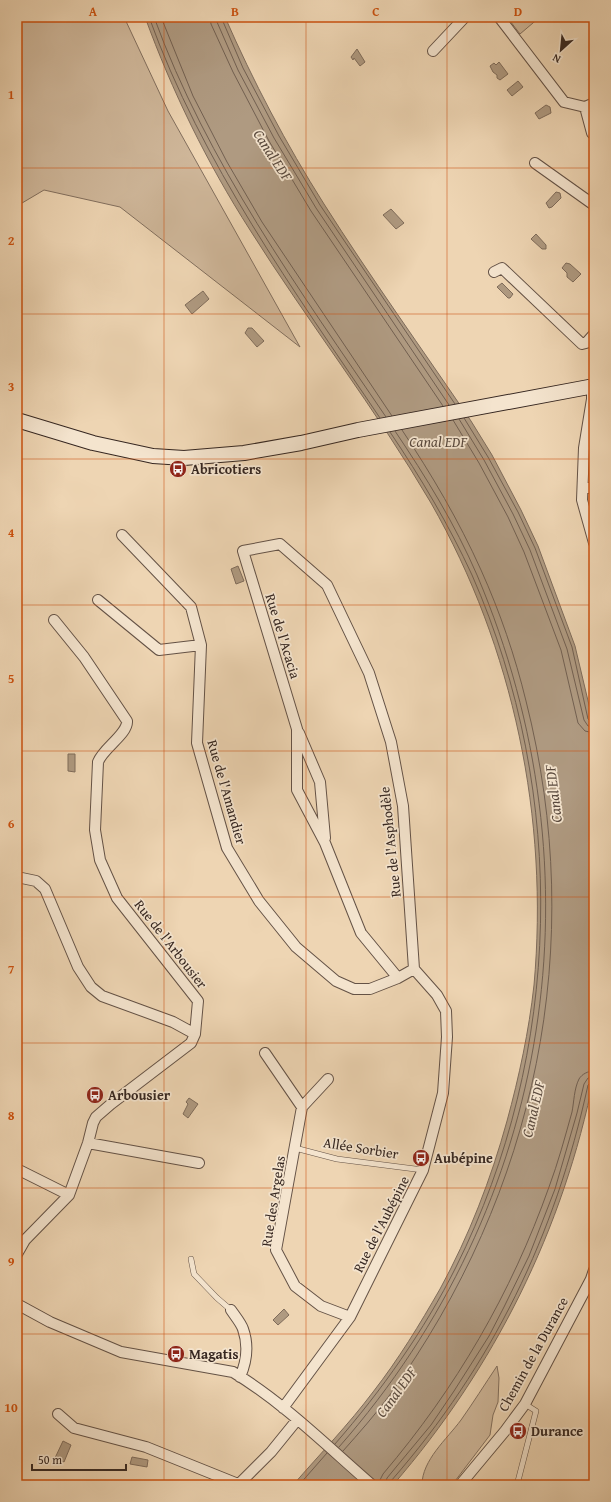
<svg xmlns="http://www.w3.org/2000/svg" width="611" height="1502" font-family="'Gentium Book Plus',serif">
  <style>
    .green { fill: #cfb79a; stroke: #826f5e }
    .water { fill: #af9a81; stroke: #7f6c5b }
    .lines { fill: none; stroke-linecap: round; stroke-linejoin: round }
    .shore { stroke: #726051; stroke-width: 1 }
    .lane-casing { stroke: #645246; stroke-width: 6 }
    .street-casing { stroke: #645246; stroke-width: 12 }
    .secondary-casing { stroke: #362721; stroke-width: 16 }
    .lane { stroke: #f4e4ce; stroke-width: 5 }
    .street { stroke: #f4e4ce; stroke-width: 10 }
    .secondary { stroke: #f4e4ce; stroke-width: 14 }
    .grid { fill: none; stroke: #cd520f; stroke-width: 1; stroke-opacity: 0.55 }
    .labels { text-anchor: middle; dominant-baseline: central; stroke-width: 3.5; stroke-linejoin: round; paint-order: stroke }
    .poi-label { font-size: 14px; font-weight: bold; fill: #362721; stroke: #f4e4ce; text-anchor: start }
    .street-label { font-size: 14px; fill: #362721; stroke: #f4e4ce }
    .water-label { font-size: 15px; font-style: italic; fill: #5a4a3e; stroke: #f4e4ce }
    .neatline { fill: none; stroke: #cd520f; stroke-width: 1.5 }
    .grid-label { font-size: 13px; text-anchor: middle; font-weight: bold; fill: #cd520f }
  </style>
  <rect width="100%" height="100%" fill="#eed5b3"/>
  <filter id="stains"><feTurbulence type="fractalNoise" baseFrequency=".005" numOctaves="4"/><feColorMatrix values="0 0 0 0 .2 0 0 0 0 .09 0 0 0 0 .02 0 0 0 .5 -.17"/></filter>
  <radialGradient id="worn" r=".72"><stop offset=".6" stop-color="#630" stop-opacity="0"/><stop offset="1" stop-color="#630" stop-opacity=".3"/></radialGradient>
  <path class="green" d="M17,17H124L168,111L300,347L120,207L44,190L17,206Z
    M507,17H540L520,34Z
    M497,1366L499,1378L498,1402L493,1415L490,1435L452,1485H422C422,1460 447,1439 461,1420C473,1403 485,1384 497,1366Z"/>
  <path class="water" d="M145,17H225C253,81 286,144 324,204C371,278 422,349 471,421L492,455L521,510L538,546L575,646L594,726V1077C563,1230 495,1367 393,1485H293C320,1454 349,1424 373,1392C398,1360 420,1324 440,1289C469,1236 491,1179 507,1121C519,1077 529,1031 534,985C549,819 514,648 431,503C376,409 308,322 250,230C207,163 172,91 145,17Z
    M357,49L365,62L360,66L354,58L353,60L351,57Z
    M499,62L508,74L500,80L497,78V75L493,72L490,66L494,63L496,65Z
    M518,81L523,87L512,96L507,90Z
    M546,105L550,107L551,113L539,119L535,113Z
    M556,192L560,193L561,198L552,207L549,208L546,203Z
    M391,209L404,223L396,229L383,215Z
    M536,234L546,245V249H542L531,239Z
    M566,263L570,264L581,274L573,282L567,277V273L562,268Z
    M502,283L513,294L510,298H508L497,287Z
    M203,291L209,299L192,314L185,305Z
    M248,328H252L264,341L257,347L245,333Z
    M238,566L244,581L236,584L231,569Z
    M68,754H75V772L68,771Z
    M189,1098L198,1104L188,1118L183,1114L188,1104L186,1102Z
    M284,1309L289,1315L278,1325L273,1320Z
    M63,1441L71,1445L64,1462L55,1458Z
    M132,1457L148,1460L147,1467L130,1464Z"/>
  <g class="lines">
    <path class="shore" d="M149,17C202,164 293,289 380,418
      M154,17C207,163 299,289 386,417
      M161,17L193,96L227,162L262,222L392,416
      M210,17L211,24L233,72L269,141L311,211L443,406
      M216,17L217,22L238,70L274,138L316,208L449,405
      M221,17L243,68L279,136L320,205L455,404
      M464,418L488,457L518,512L535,548L572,647L588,719L590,721L594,722
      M459,419L484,460L513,514L530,550L567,649L584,720L588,726L594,727
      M453,420L479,463L508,517L524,552L561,650L578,723L585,731L594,733
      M335,1444C382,1390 424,1331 456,1267C563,1052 569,796 472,575C449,525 421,478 390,432
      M339,1447C553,1204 604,874 477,575C455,524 426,477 395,431
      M343,1451C359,1433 375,1415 389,1396C537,1191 588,946 526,701C515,656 500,612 481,570C459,521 432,475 402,430
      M299,1485L327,1453
      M379,1485L380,1480L383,1474C456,1388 511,1294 549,1187C558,1163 565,1137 572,1112C574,1102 574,1089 579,1079C582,1074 588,1071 594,1071
      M385,1485L387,1478L431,1425L454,1391L489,1336L504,1307L529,1256L555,1189L577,1113L584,1084L588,1078L594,1077
      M390,1485L391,1481C493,1364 555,1236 588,1085L590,1083L594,1082"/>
    <defs>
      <path id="lane" d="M295,1148L337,1159L423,1170
        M191,1259L194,1274L217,1298L231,1310
        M517,1485L536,1411L525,1404"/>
      <path id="street" d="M499,17L564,102L585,107L594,103
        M433,51L465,17
        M585,107L592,133L594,135
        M535,163L594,205
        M494,272L502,268L582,344L586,343L594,334
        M592,387V399L584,448L582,500L594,543
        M583,486L594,489
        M122,535L191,607L201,645L197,743L227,848L259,901L296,947L336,981L354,989H370L398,978L414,969
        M98,600L159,650L201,645
        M299,733L320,782L325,838
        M17,877L36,881L45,889L78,967L91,987L102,996L173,1022L195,1034
        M398,978L361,933L325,843L297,790V729L243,551L280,544L327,585L369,673L391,742L403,806L414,969
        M265,1053L302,1107L276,1250L295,1286L321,1306L350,1317
        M302,1107L328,1079
        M88,1143L199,1163
        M17,1169L69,1195
        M17,1254L25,1240L69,1195L88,1143L93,1123L96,1117L111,1104L191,1043L195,1034L198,1001L117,898L100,860L95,830L98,762C103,748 128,734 127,721L84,657L54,620
        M17,1304L50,1322L121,1352L233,1372C284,1403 327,1446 372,1485
        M231,1310C235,1316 241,1323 243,1329C249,1346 247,1361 240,1377
        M283,1408L350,1317L423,1170L443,1093L447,1037L446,1011L437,995L414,969
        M58,1414L74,1428L146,1447L238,1484
        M238,1485L271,1452L297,1420
        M460,1485L505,1431L525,1404L591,1279L594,1270"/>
      <path id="secondary" d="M17,420L93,443L153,456L184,458L244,453L301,443L358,430L594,386"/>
    </defs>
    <use href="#lane" class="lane-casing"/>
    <use href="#street" class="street-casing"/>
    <use href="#secondary" class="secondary-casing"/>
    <use href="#lane" class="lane"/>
    <use href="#street" class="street"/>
    <use href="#secondary" class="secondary"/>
  </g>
  <path class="grid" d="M164,17V1485M306,17V1485M447,17V1485M17,168H594M17,314H594M17,459H594M17,605H594M17,751H594M17,897H594M17,1043H594M17,1188H594M17,1334H594"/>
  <defs>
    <symbol id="bus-disc" viewBox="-11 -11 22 22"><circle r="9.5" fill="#8f2418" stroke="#f4e4ce"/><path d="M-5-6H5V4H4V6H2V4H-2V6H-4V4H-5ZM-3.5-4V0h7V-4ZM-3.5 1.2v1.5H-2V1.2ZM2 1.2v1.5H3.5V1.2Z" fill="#fff"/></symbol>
  </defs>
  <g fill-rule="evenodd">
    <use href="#bus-disc" x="168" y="459" width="20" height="20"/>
    <use href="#bus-disc" x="85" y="1085" width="20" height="20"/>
    <use href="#bus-disc" x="411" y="1148" width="20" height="20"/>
    <use href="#bus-disc" x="166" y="1344" width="20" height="20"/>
    <use href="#bus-disc" x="508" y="1421" width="20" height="20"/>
  </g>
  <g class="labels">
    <g class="poi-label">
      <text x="191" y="469">Abricotiers</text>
      <text x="108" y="1095">Arbousier</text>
      <text x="434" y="1158">Aubépine</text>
      <text x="189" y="1354">Magatis</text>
      <text x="531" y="1431">Durance</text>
    </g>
    <g class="street-label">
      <text transform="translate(283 636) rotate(73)">Rue de l'Acacia</text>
      <text transform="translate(227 792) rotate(74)">Rue de l'Amandier</text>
      <text transform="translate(390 842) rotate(-96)">Rue de l'Asphodèle</text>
      <text transform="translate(171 944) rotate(52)">Rue de l'Arbousier</text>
      <text transform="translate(361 1148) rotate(9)">Allée Sorbier</text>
      <text transform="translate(273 1201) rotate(-81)">Rue des Argelas</text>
      <text transform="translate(381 1224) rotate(-63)">Rue de l'Aubépine</text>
      <text transform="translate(533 1354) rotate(-61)">Chemin de la Durance</text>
    </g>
    <g class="water-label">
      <text transform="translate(273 155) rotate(57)">Canal EDF</text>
      <text x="438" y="441">Canal EDF</text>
      <text transform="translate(553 794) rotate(-97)">Canal EDF</text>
      <text transform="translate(533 1109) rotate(-77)">Canal EDF</text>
      <text transform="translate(396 1392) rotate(-54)">Canal EDF</text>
    </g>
  </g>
  <rect width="611" height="1502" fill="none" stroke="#eed5b3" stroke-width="44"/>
  <g transform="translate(561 50) rotate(207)" stroke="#f4e4ce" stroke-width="3" paint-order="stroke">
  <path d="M0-3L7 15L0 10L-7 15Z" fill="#362721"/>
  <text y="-6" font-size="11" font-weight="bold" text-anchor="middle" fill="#362721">N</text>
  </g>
  <path d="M32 1464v6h94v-6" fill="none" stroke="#362721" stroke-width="2"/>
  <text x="38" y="1464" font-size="12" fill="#362721" stroke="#f4e4ce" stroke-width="3" paint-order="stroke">50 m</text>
  <rect x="22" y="22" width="567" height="1458" class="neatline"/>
  <g class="grid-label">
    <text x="93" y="16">A</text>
    <text x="235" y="16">B</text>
    <text x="376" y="16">C</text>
    <text x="518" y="16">D</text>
    <text x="11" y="99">1</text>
    <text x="11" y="245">2</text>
    <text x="11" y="391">3</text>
    <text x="11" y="537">4</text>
    <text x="11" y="683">5</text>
    <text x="11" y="828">6</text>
    <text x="11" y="974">7</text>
    <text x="11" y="1120">8</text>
    <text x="11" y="1266">9</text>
    <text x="11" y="1412">10</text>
  </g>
  <rect width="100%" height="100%" filter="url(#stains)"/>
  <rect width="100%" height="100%" fill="url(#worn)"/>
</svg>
